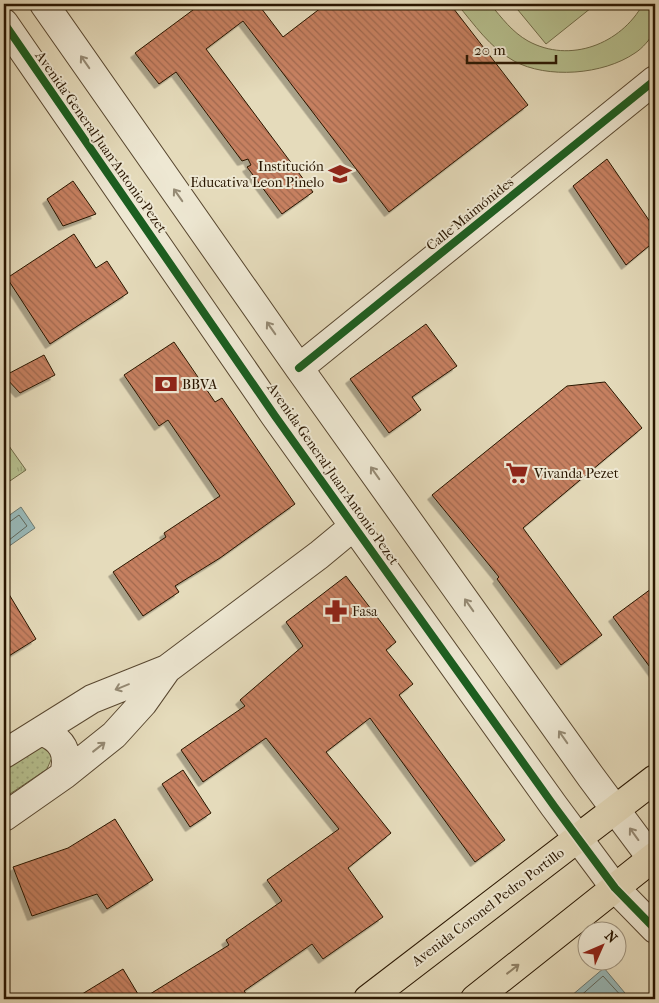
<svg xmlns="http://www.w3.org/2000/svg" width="659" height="1003" font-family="'IM FELL French Canon',serif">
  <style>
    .grass { fill: url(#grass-dots); stroke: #706b48 }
    .park { fill: url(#park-tufts); stroke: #706b48 }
    .pitch { fill: #b6c08f; stroke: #706b48 }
    .water { fill: #98b9b9; stroke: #6c786f }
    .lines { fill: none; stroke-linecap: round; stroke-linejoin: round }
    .shore { stroke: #60685d; stroke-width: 1 }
    .building { fill: url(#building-back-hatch); stroke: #291601; filter: url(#shadow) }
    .minor-casing { stroke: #584730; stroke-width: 30 }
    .major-casing { stroke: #291601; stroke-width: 30 }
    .minor { stroke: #eee8d3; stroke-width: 28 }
    .major { stroke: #e5dbbb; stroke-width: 28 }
    .cycleway-casing { stroke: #eee8d3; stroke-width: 11 }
    .cycleway { stroke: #1b5e20; stroke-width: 8 }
    .oneway { stroke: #958a74 }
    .oneway2 { stroke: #908267 }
    .labels { text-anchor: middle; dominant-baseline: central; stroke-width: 4; stroke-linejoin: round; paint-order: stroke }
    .street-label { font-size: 14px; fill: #291601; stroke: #eee8d3 }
    .poi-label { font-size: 14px; fill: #291601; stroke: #eee8d3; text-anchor: start }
  </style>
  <defs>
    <pattern id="grass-dots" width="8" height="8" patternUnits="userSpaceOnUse" patternTransform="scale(1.25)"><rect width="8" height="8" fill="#b6c08f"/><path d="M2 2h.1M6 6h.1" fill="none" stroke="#9ca47a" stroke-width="1.8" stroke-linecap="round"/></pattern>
    <pattern id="park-tufts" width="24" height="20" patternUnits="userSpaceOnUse" patternTransform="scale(1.25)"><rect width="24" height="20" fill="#b6c08f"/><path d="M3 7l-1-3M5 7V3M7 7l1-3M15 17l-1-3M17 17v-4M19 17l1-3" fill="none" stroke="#9ca47a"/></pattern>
    <pattern id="building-back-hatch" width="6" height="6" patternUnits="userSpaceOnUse" patternTransform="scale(1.25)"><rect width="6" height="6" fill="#c68061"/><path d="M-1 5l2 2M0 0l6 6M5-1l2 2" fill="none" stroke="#a1684e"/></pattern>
    <filter id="shadow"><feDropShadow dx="-4.5" dy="4.5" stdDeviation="0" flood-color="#0004"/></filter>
  </defs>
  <rect width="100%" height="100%" fill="#e5dbbb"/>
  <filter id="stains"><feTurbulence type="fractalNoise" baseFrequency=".004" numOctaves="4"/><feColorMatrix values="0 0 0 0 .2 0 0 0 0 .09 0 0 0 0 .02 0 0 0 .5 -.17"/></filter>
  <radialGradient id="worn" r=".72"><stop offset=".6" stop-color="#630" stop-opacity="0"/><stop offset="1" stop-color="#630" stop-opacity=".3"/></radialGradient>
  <path class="grass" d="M46,745L53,755L47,769L4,798V765L30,748Z"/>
  <path class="park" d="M4,439L26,470L4,485Z"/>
  <path class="pitch" d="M457,4H490C502,18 512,32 528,41C570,64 621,44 643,4H655V31C650,39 643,48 635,53C603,75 547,79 514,61C490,48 474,24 457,4Z
    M513,4H596L546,44Z"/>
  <path class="water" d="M21,507L35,528L5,549L4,519Z
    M604,968L630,999H574L571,996Z"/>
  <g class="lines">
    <path class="shore" d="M4,523H8L19,515L27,526L4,544
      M577,999L603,976L624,999"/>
  </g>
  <path class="building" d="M201,4H267L261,8L283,37L326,4H450L528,105L389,212L243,21L206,49L313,192L282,214L247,167L251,165L248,159L242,161L176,72L159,84L135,53Z
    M607,159L655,229V241L626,265L573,186Z
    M73,181L96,214L63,226L47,199Z
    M74,234L96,268L107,261L128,293L50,344L7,278Z
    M426,324L457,366L412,397L421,410L389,433L350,379Z
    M174,342L215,402L222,398L295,504L220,558L175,586L179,592L143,616L113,572L166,537L164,533L220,496L168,420L159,426L124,375Z
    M44,355L55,375L20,393L4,376Z
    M605,382L642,428L523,528L602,635L561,665L497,579L499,577L432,495L567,386Z
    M346,576L396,642L386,650L413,684L399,695L505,840L475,862L370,718L326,752L391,833L348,868L383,917L323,959L312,944L244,991L250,999H142L229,945L226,940L282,901L267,880L339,829L266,738L203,782L181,750L245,706L240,700L303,646L286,622Z
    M4,586L36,639L4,659Z
    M655,586V674L613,617Z
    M183,770L211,813L190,827L162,784Z
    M115,819L153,880L107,909L97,894L32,916L13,867L68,848Z
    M123,969L141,999H74Z"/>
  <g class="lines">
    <defs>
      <path id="minor" d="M44,4L299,368L591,777L655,863
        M4,23L275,416L554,806L615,888L655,929
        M299,368L655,80
        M41,731C62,739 70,752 64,775
        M4,754L92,699L167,669L319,555L354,526
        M4,817L64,775L114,735L143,703L167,669"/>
      <path id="major" d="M368,999L655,779
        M475,999L655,856"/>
    </defs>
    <use href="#minor" class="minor-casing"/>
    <use href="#major" class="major-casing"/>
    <use href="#minor" class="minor"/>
    <use href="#major" class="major"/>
    <defs>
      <path id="cycleway" d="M4,23L275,416L554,806L615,888L655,929
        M299,368L655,80"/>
    </defs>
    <use href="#cycleway" class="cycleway-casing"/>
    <use href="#cycleway" class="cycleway"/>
  </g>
  <defs><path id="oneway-shaft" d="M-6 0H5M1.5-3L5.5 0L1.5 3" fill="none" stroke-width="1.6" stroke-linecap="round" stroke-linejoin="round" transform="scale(1.25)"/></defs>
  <g class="oneway">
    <use href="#oneway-shaft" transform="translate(85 62) rotate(-125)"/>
    <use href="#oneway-shaft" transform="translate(178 195) rotate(-125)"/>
    <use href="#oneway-shaft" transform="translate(271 328) rotate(-125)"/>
    <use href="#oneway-shaft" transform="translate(375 473) rotate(-125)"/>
    <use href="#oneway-shaft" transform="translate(469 605) rotate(-125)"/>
    <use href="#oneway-shaft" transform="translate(122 687) rotate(158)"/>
    <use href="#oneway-shaft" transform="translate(563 737) rotate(-125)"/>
    <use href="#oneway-shaft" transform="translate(99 747) rotate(-38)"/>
    <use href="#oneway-shaft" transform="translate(634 834) rotate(-126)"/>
  </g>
  <use class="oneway2" href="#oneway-shaft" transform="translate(513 969) rotate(-38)"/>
  <defs>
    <symbol id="school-bare" viewBox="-9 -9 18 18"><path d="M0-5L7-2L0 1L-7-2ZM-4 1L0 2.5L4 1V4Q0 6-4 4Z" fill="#8f2418" stroke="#eee8d3" stroke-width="2.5" paint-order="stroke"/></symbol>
    <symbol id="bank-bare" viewBox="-9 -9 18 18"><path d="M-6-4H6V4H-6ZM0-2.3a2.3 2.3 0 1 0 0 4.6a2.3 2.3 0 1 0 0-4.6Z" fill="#8f2418" stroke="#eee8d3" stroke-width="2.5" paint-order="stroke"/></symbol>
    <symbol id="supermarket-bare" viewBox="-9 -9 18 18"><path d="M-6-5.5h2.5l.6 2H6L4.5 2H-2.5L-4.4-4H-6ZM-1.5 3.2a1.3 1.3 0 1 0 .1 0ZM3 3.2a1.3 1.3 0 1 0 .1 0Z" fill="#8f2418" stroke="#eee8d3" stroke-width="2.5" paint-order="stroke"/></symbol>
    <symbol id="pharmacy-bare" viewBox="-9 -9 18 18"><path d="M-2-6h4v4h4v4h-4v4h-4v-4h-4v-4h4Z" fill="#8f2418" stroke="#eee8d3" stroke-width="2.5" paint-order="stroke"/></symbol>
  </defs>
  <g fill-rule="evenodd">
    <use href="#school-bare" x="324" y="158" width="32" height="32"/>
    <use href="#bank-bare" x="150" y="368" width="32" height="32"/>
    <use href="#supermarket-bare" x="501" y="457" width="32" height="32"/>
    <use href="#pharmacy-bare" x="320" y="595" width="32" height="32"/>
  </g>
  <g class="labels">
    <g class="street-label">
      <text transform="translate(101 142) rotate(55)">Avenida General Juan Antonio Pezet</text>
      <text transform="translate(470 214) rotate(-39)">Calle Maimónides</text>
      <text transform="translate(333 474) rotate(55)">Avenida General Juan Antonio Pezet</text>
      <text transform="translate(488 907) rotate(-37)">Avenida Coronel Pedro Portillo</text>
    </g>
    <g class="poi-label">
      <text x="324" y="166" text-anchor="end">Institución<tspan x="324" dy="16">Educativa Leon Pinelo</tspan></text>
      <text x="182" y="384">BBVA</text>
      <text x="534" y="473">Vivanda Pezet</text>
      <text x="352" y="611">Fasa</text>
    </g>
  </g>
  <rect width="659" height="1003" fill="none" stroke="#e5dbbb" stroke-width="20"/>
  <rect x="5" y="5" width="649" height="993" fill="none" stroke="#291601" stroke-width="2.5"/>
  <rect x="10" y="10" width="639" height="983" fill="none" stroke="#291601"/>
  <g transform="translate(602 946) rotate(45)"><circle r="24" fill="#eee8d3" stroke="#9f947f"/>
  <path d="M0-4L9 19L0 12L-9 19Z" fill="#8f2418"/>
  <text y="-8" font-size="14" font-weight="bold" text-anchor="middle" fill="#291601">N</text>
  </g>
  <path d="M467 55v8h89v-8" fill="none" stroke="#291601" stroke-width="2.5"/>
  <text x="474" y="55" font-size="15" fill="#291601" stroke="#eee8d3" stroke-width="4" paint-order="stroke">20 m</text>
  <rect width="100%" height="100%" filter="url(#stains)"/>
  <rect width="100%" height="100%" fill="url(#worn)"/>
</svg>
